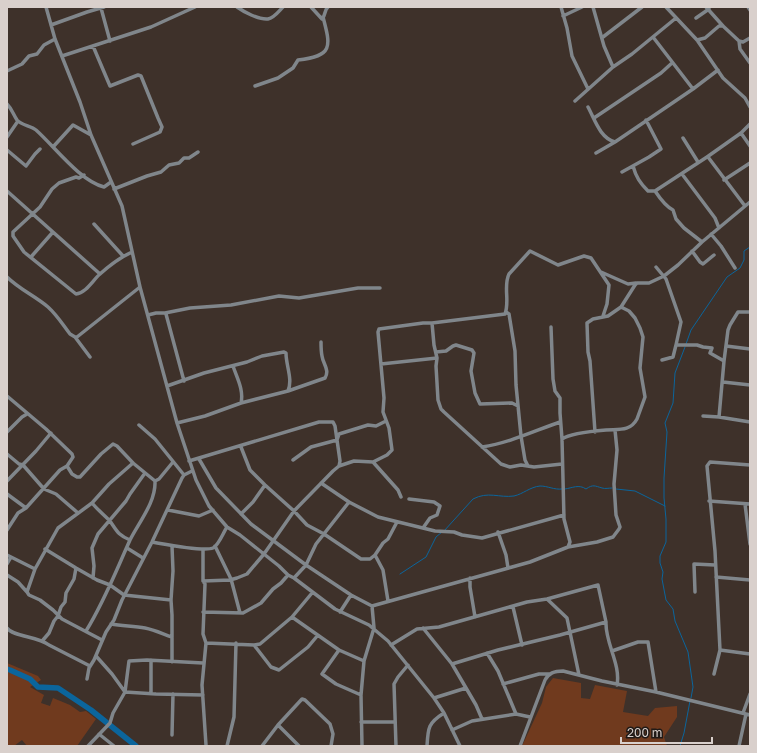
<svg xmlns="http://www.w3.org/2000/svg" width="757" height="753" font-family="'Golos Text',sans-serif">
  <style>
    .green { fill: #703a1e }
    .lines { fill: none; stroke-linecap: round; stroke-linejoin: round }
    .stream { stroke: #0b659c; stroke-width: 1 }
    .river { stroke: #0b659c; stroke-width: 5.5 }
    .minor { stroke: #80868b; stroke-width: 3.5 }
  </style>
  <rect width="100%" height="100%" fill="#3e312a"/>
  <path class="green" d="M7,663L38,676L41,680L30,687L44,695L41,703L50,706L53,698L70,705L80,712L86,711L96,719L77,746H27L22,740L14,746H7Z
    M553,678L581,683V698L590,699L595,685L627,691L623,712L648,716L655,708L677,706V717L664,737L667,746H522L542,703L546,687Z"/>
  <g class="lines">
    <path class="stream" d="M686,344L691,330L727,277L740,268L744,260V251L750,247
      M685,347L675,373L673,403L665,423L667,432L664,478V498L666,519V542L660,556V563L663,572L662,579L666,600L673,609L675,621L688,652L693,687L691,698
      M565,489C572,488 579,484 586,489C593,484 595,486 602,488C605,489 609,488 612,488
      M616,489L635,491L665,506
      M444,531L473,499C488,491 499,498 514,496C523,494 530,487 540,486C548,486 554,490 562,489
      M400,574L426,557L436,537L442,532
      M680,746L684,733L690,701"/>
    <path class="river" d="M7,669L10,670L30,679L38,687L58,688L91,710L136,746"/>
    <path class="minor" d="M46,7L55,39L80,102L91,135L122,206L140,287L177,423L196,480L209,506L227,527L240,535L279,566L288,575L294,578L335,609L369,625L388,641L434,698L444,713L460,746
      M237,7C244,12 259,20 268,19C274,18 279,11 283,7
      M311,7L322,19C326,15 324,10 328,7
      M561,7L567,28L572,56L588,89
      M593,7L604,46L613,67
      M666,7L697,40L723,78L745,98L750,107
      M706,7L723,26
      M748,7L750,10
      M101,8L110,41
      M563,16L582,7
      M696,18L709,9
      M51,25L87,12L104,7
      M603,37L642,7
      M653,37L693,89
      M697,40L705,38L719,26H723L739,41L740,49L750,63
      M739,41L743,42L750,38
      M93,46L110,86L138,75L141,76L158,118L162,127L160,132L133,144
      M62,56L151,27L195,7
      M7,71L22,64L29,56L37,54L44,45L55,39
      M255,86L278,78L293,68L298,60C333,56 331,47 323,17
      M575,101L613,67L632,54L676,18
      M7,104C12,109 13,114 17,120C21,125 31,126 36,130C55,147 80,181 104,187L111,182
      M588,107C595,120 600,138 615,142L693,89L718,70
      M594,118L661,73L672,63
      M741,133L750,146
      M7,137L18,121
      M683,138L698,162
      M53,147L73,125L91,135
      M7,150L26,166L35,154L40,149
      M596,153L615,142
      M707,157L741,133L750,124
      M633,166C636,177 640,183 648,191H655L707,157H708L745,206
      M622,172L649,157L661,149L646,120
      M682,174L715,218L719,228
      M84,175L79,178L76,177L59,183L52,189L40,207L13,232V236L24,252L76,294C86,293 93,280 100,274C110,265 121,257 132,252
      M724,180L750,163
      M114,189L147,176L161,172L169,165L179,163L184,158H189L198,152
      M7,191L100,274
      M655,191C659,197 667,207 673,210L676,219L684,228L702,242
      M94,224L123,256
      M711,234L721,246L735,268
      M692,251L700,262L703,264L714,255
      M31,257L53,232
      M656,267L666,279L681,322L676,345
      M601,272L628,284L636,283
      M7,277C19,289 35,296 48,307C57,315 63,325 70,334L75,337H77L140,287
      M621,307L635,285L637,283H649L664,276L678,265L702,242L750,202
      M506,312L509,314L515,351L516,385L521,436L525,460L528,466
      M165,313L190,308L231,305L279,296L299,298L358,288H380
      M148,315L156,313H165L166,314L184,381
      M432,323L505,314C510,301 503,286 509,274L530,251L558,265L584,256L591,258L609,285L607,304L603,316
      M75,337L90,357
      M726,346L750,349
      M436,352L446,351L453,346L456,345L472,350L474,353L471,371L475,393L480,404L512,403L518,406
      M662,360L673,357L676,345H697L703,347L712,348L710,353L724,361
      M381,364L437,358
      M233,366C237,378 244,390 241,403
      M723,382L750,385
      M167,386L204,373L247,362L262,356L284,352L286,353C286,366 293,379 288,391
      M7,396L46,429L72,454L73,457L67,466L60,470L26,508L18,513L7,530
      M703,416L719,417L750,422
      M719,417L724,361L728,330L730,325L738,312H750
      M177,423L205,416L241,403L288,391L325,378C330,370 323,364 322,356C321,351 321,346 321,342
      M139,425L155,439L184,475
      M7,432L22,417L27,414
      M562,439C571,433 594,431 606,430C618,429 630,432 637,419L645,397L640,368L643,337L640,328L635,318L629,311L621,307L608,316L593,319L587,323L588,352L590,361L595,432
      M241,447L250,470L265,485L294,511L307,525L324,534L361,559H370L375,555L383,543L388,539L397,522
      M482,447C509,443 534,431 560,422
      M7,454L19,464L23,465L44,489L56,494L78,513
      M199,459L216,488L251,524L306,565L351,595L372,606L530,562L568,547L570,542L564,519L562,439L560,413V398L555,391L553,379L551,327
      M293,460L311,447L337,440L339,434L368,425L376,426L386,421
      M189,461L319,422H333L335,426L340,461L339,466
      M373,462L398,490L401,497
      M67,466L72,474L77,477H80L101,454L113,444L117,446L133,463L155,481L159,479L173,462
      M7,481L36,451L51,433
      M321,483L349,502L378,517L435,531L454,532L462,535L482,538L564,515
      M7,494L26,508
      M409,499L434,502L440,506L437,515L430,518L423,528
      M709,501L750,504
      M92,503C97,509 104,515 110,521C117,531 118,535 130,540
      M745,504L750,544
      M168,510L199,516L213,510
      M241,514L253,502L265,485
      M498,532L506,555L508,568
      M152,542C164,544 203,552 213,548C219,545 223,533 227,527
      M172,546L173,571L171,600L172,615V662
      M215,546L231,579L240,613
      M568,547L597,542L613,537L619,529L620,527L616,515L614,484L617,450L615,430
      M127,548L143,558
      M45,549L76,568L97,580L110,585L124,595L171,600
      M203,549V581L205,584L203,634L206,643L202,685L206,745
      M7,555L35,569
      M375,555L383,570L388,601
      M7,564L11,557
      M7,575L18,582L27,592
      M716,577L750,580
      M93,578L94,566L92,548L98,534L126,501L130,494L145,473
      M294,578L306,565L316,544L349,502
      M470,578V587L475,617
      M203,581L230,580L237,578L247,574L264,554L294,511L333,471L339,466L354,461L373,462L387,455L392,450L389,428L383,412L384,398L378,332L379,329L423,323H432L434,345L437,358L436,366L438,400L441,409L444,412L501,464L510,467L521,465L534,467L562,464
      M695,592L694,564L715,565
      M547,599L567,618L579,675
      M513,607L522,645
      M203,612L243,613L261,603L273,589L281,583L288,575
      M340,612L351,595
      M292,617L339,650L364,661
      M111,624C123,626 134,626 145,628C155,630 163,634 172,637
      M7,628C13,637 38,636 49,645L90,666
      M423,628L452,664L476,705L482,719
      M86,631C104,602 116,571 130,540C139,522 156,502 155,481
      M43,640L49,633L54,621L58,616L61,607L65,602L66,593L74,579L76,568
      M102,640L62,619L53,610L40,600L29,595L27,592L35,569L58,528L92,503L109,484L133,463
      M206,643L254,645L260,644L292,617L312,593
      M254,645L271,667L279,670L308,647L318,635
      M391,645L417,629L439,627L527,602L547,599L598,585L606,622
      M339,650L322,674L336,684L361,695
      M720,650L750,654
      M612,651L638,642H648L656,692
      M487,653L498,671L516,714L530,717
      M96,656L112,674L125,692L156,694L203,695
      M452,664L498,650L560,635L606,622C605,643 621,664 617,685
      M714,674L720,650L715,551L707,466L710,462L750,465
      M87,679L89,668L94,660L106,632L114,620L122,600L152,542L182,478L184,475L192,471
      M503,684L539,674H550
      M151,694V660
      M434,698L466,688
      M743,713L750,694
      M361,722H394
      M278,725L299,746
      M452,730L472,721L516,714
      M99,734L114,746
      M172,735L173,694
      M88,746L110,723L113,713L125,692L129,661L147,660L203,663
      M227,746L234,717L236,643
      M262,746L278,725L302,699L305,700L330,724L333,734L331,746
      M362,746L361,695L364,661L374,628L372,606
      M396,746L394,684L398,677L408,665
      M427,746C428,728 428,723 444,713
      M520,746L545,680C549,673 554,671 563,671L602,681L656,692L750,715
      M739,746L746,714"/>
  </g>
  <rect width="757" height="753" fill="none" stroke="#d9d0cc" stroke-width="16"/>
  <path d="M621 737v6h91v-6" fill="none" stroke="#d9d0cc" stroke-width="2"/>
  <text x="627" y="737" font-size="12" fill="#d9d0cc" stroke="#201a17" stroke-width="3" paint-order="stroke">200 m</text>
</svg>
